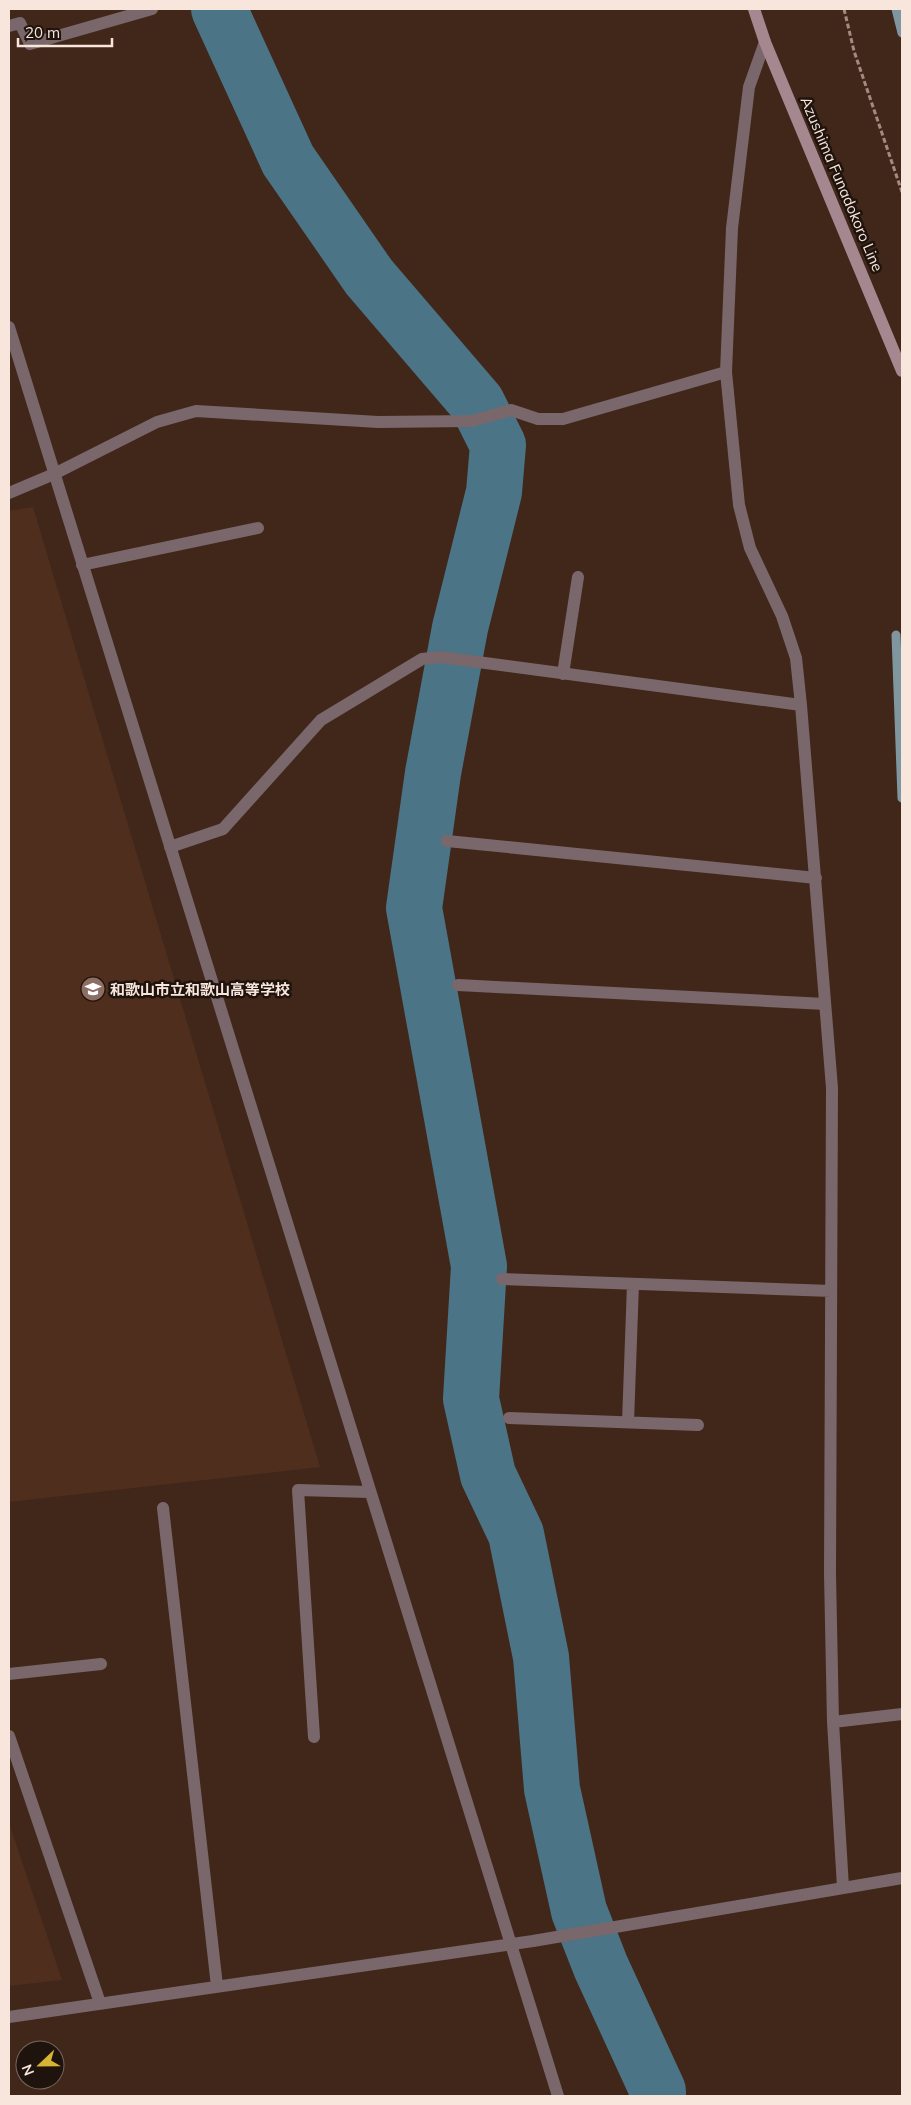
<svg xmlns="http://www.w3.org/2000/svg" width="911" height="2105" font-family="Mulish,'Noto Sans JP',sans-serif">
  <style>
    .built { fill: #4f2e1d }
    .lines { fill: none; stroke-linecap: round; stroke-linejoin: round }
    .stream { stroke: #7f96a0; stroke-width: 9 }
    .river { stroke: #4b7486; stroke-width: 56 }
    .path { stroke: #a28c81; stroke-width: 3; stroke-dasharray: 5 2.5; stroke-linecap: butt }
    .street { stroke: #79676c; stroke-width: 12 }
    .secondary { stroke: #a4878f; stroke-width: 12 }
    .labels { text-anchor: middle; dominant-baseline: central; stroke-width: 5; stroke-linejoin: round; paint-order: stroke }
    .street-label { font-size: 15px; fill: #f8e6dd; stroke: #1f130d }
    .poi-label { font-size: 15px; font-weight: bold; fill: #f8e6dd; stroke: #1f130d; text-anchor: start }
  </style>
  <rect width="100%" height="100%" fill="#412719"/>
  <path class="built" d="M33,507L320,1467L9,1502V511Z
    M9,1823L62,1980L9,1986Z"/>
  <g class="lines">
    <path class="stream" d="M896,9L902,33
      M896,635L902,798"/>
    <path class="river" d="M219,9L288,160L369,277L477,403L498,445L494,492L460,628L433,773L414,908L479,1266L471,1399L488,1475L516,1534L541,1657L552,1789L579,1911L601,1967L658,2091V2096"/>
    <path class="path" d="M844,9L854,51L902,192"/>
    <path class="street" d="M9,26L20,23L30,44L152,9
      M765,42L749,87L732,228L726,372L739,505L750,548L782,616L796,658L801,705L832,1088L830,1574L833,1722L843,1887
      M9,327L558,2096
      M9,493L54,474L157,422L196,411L378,422L472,421L511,410L538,419H563L726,372
      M82,565L258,528
      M563,674L578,577
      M447,841L816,878
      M170,847L223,829L321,720L422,659L440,657L801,705
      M458,985L825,1004
      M502,1279L831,1291
      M509,1418L698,1425
      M628,1422L633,1284
      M163,1508L217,1986
      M9,1674L101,1664
      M833,1722L902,1714
      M9,1736L100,2003
      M314,1737L298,1490L369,1492
      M9,2017L533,1941L902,1878"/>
    <path class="secondary" d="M754,9L765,42L902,371"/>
  </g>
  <defs>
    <symbol id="school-disc" viewBox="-11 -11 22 22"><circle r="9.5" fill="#8d6e63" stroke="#1f130d"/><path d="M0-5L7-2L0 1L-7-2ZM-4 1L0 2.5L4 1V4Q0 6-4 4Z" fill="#fff"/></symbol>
  </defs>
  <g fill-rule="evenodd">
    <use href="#school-disc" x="79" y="975" width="28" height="28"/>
  </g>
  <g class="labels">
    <g class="street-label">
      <text transform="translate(842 184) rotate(67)">Azushima Funadokoro Line</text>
    </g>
    <g class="poi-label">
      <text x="110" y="989">和歌山市立和歌山高等学校</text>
    </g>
  </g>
  <rect width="911" height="2105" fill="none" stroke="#f8e6dd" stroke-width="20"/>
  <g transform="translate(40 2065) rotate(248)"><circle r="24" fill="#1f130d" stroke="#766760"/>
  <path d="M0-4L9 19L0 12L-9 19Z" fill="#d8b434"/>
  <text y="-8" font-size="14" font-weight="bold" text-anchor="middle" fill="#f8e6dd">N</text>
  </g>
  <path d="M18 38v8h94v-8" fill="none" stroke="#f8e6dd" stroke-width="2.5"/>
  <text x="25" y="38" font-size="15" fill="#f8e6dd" stroke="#1f130d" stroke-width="4" paint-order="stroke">20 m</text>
</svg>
